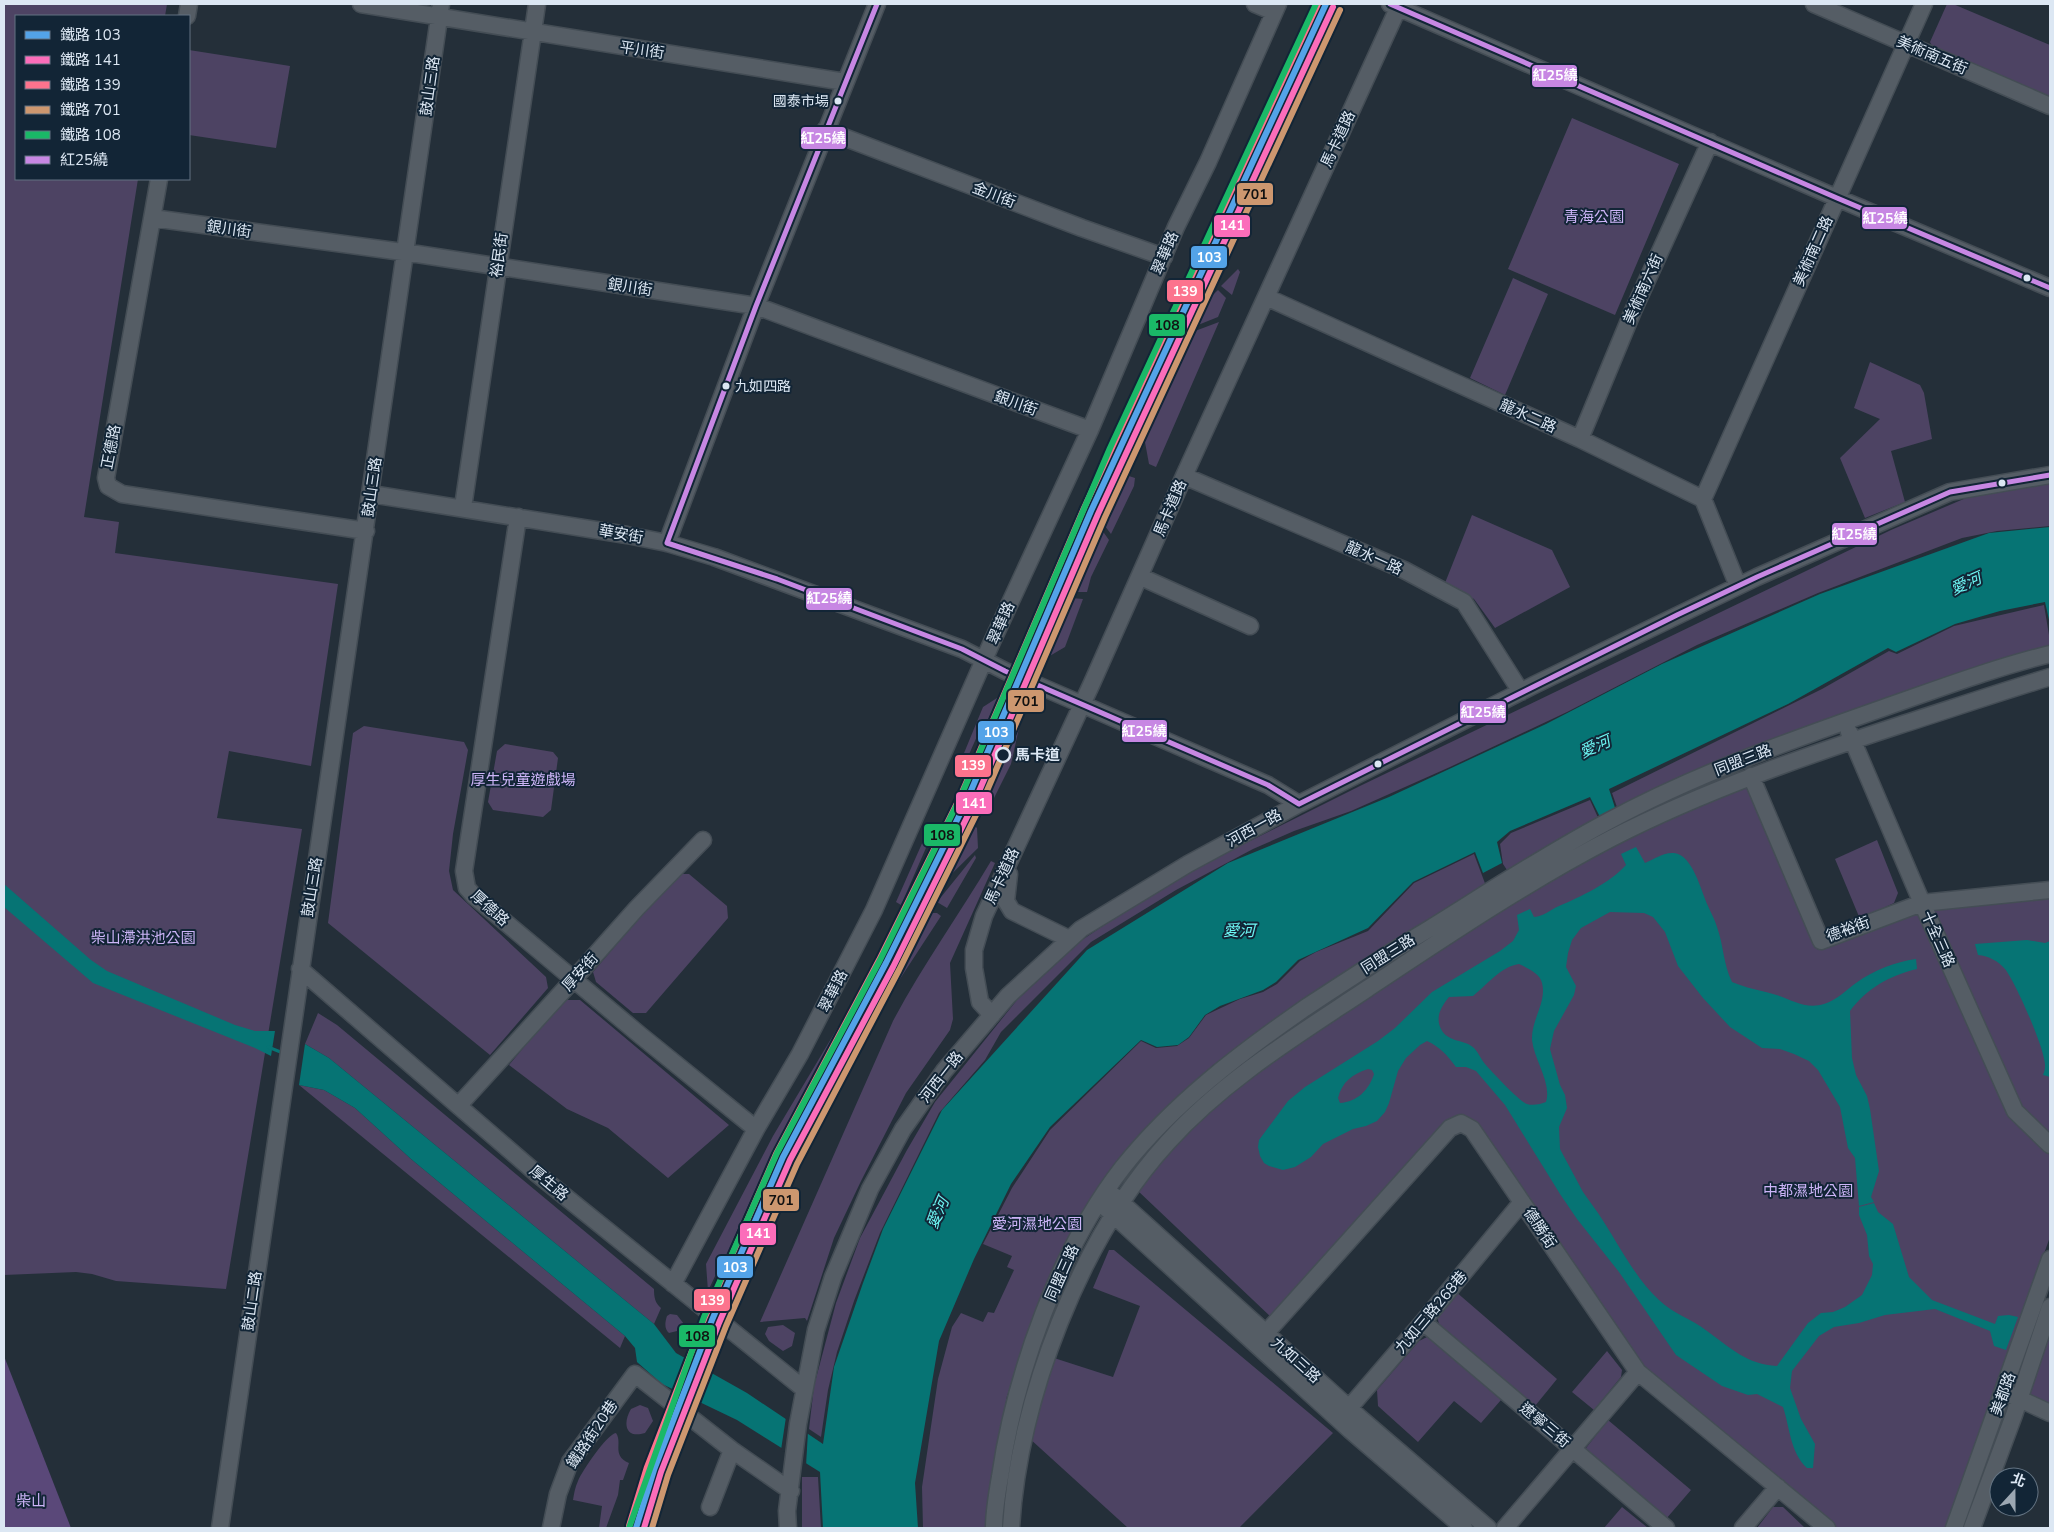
<svg xmlns="http://www.w3.org/2000/svg" width="2054" height="1532" font-family="'Nunito Sans','Noto Sans TC',sans-serif">
  <style>
    .green { fill: #4d4363 }
    .forest { fill: #5a4879 }
    .water { fill: #067474; fill-rule: evenodd }
    .pier { fill: #242f39 }
    .lines { fill: none; stroke-linecap: round; stroke-linejoin: round }
    .stream { stroke: #067474; stroke-width: 3 }
    .minor-casing { stroke: #444d55; stroke-width: 19 }
    .minor { stroke: #555d65; stroke-width: 16 }
    .bus-1-casing { stroke: #122536; stroke-width: 9 }
    .bus-1 { stroke: #c787e3; stroke-width: 5 }
    .rail-1-casing { stroke: #122536; stroke-width: 10 }
    .rail-2-casing { stroke: #122536; stroke-width: 10 }
    .rail-3-casing { stroke: #122536; stroke-width: 10 }
    .rail-4-casing { stroke: #122536; stroke-width: 10 }
    .rail-5-casing { stroke: #122536; stroke-width: 10 }
    .rail-1 { stroke: #53a3e8; stroke-width: 6 }
    .rail-2 { stroke: #fb6dba; stroke-width: 6 }
    .rail-3 { stroke: #fc738d; stroke-width: 6 }
    .rail-4 { stroke: #cd976f; stroke-width: 6 }
    .rail-5 { stroke: #1ab867; stroke-width: 6 }
    .bus-dot { fill: #dce7f3; stroke: #122536; stroke-width: 2 }
    .stop-dot { fill: #122536; stroke: #dce7f3; stroke-width: 2.5 }
    .labels { text-anchor: middle; dominant-baseline: central; stroke-width: 4; stroke-linejoin: round; paint-order: stroke }
    .bus-label { font-size: 14px; fill: #dce7f3; stroke: #122536; text-anchor: end }
    .street-label { font-size: 15px; fill: #dce7f3; stroke: #122536 }
    .park-label { font-size: 15px; fill: #ccb4f7; stroke: #122536 }
    .stop-label { font-size: 15px; font-weight: bold; fill: #dce7f3; stroke: #122536; text-anchor: start }
    .water-label { font-size: 16px; font-style: italic; fill: #6df6f4; stroke: #122536 }
    .line-badge { stroke: #122536; stroke-width: 2 }
    .badge-label { font-size: 14px; text-anchor: middle; font-weight: bold; fill: #fff }
    .pale-badge-label { font-size: 14px; text-anchor: middle; font-weight: bold; fill: #111 }
  </style>
  <rect width="100%" height="100%" fill="#242f39"/>
  <path class="green" d="M4,4H167L165,16H16V179H138L84,517L119,522L115,553L338,584L311,766L229,751L217,818L302,829L226,1289L116,1281L92,1274L76,1272L4,1275Z
    M1947,4H1953L2050,45V99L1933,48L1930,42Z
    M189,50L290,66L276,148L189,135Z
    M1572,118L1679,164L1615,315L1508,269Z
    M1238,269L1240,272L1232,295L1221,286Z
    M1513,278L1548,294L1505,395L1470,378Z
    M1218,290L1226,298L1218,317L1188,329L1187,320Z
    M1219,322L1156,467L1149,464L1140,415L1163,387L1165,360L1187,334Z
    M1870,362L1920,385L1924,393L1932,439L1891,451L1905,502L1865,518L1840,458L1880,419L1854,408Z
    M1105,468L1135,478L1134,486L1111,534L1089,505Z
    M2050,482V526L1997,531L1962,538L1818,593L1697,645L1567,712L1450,767L1351,811L1294,831L1253,849L1176,890L1091,942L1001,1032L985,1060L939,1113L880,1233L854,1301L837,1352L828,1390L821,1437L809,1429L814,1386L836,1303L860,1238L907,1150L935,1102L1017,1000L1082,940L1125,911L1194,869L1362,785L1891,530L1966,498Z
    M1087,509L1109,540L1091,577L1087,592H1061L1064,559Z
    M1472,515L1552,550L1570,587L1495,628L1474,599L1445,583Z
    M1048,596L1083,599L1065,647L1036,664L1025,660L1022,654Z
    M2044,605L2050,641V651L1619,813L1612,793L1822,689L1889,651L1897,654L1954,626Z
    M997,698L1006,702L1007,709L988,720L982,725L959,777L955,775L983,707Z
    M1013,706L1023,710L1011,764L990,806L956,800L959,793L978,800L984,786L966,778L988,730L1010,713Z
    M364,726L464,742L468,750L453,834L449,871L453,890L546,977L548,988L490,1055L328,923L353,733Z
    M505,744L553,752L558,758L551,810L543,817L493,810L488,802L497,751Z
    M1746,782L1818,950L1924,911L2050,897V1237L1945,1528H1831L1638,1372L1461,1123L1272,1318L1137,1190L1179,1138L1264,1066L1505,905L1616,843Z
    M1590,800L1600,822L1509,873L1503,864L1500,844L1511,833Z
    M958,812L977,828L978,848L915,910L908,907L946,826Z
    M924,839L929,841L901,905L896,902Z
    M1877,840L1898,893L1894,903L1860,919L1835,859Z
    M1474,854L1486,886L1255,1034L1212,1066L1168,1107L1036,1314L1007,1396L994,1464L988,1528H923L922,1487L938,1379L952,1327L961,1313L983,1322L988,1312L994,1313L1014,1270L1007,1267L1012,1256L983,1244L1012,1188L1050,1130L1141,1041L1156,1048L1177,1046L1189,1038L1206,1015L1240,999L1263,992L1277,984L1300,961L1316,952L1368,931L1414,883Z
    M975,855L976,858L947,908L937,902Z
    M991,861L995,863L950,963L953,1019L950,1030L906,1093L861,1181L834,1238L807,1321L805,1318L760,1322L893,1021C922,966 959,915 991,861Z
    M677,874H689L727,906L728,918L646,1013H633L596,982L593,972Z
    M928,913H937L941,916L896,985L876,968L916,921Z
    M563,1000H580L729,1125L668,1178L608,1128L567,1109L509,1065Z
    M318,1013L337,1025L654,1289C654,1297 655,1303 661,1308L654,1324L329,1058L305,1044Z
    M842,1026L855,1039L850,1053L830,1045L733,1266L717,1272L708,1291L706,1264L773,1136L838,1027Z
    M299,1085L324,1090L355,1108L411,1159L625,1336L620,1348Z
    M1109,1250H1114L1333,1433L1239,1528H1128L1029,1438L1051,1357L1113,1377L1140,1306L1093,1288Z
    M1455,1291L1557,1379L1535,1406L1439,1324L1437,1316Z
    M670,1314L677,1315L684,1324L685,1329L669,1333C664,1329 665,1322 667,1316Z
    M783,1325L795,1333L792,1346L783,1351L769,1341L765,1334L768,1327Z
    M2050,1330V1407L2032,1397L2030,1392Z
    M1429,1336L1501,1400L1481,1423L1454,1401L1418,1442L1378,1406L1377,1390L1419,1341Z
    M1607,1351L1622,1370L1621,1377L1594,1410L1572,1392Z
    M640,1405L648,1408L653,1421L645,1433C626,1439 622,1424 631,1409Z
    M1608,1420L1691,1490L1666,1519L1586,1452V1448Z
    M667,1424C679,1427 682,1436 678,1447L672,1453L665,1451C656,1444 655,1428 667,1424Z
    M616,1433C623,1443 611,1455 629,1463L623,1480H620L618,1495L606,1528H599L602,1506L573,1500C574,1494 575,1487 578,1481C582,1471 607,1434 616,1433Z
    M802,1477H818L821,1528H802Z
    M1622,1507L1648,1528H1604Z
    M1773,1507H1783L1804,1527L1757,1528Z"/>
  <path class="forest" d="M4,1356L71,1528H4Z"/>
  <path class="water" d="M2050,527V624L2045,602L2000,611L1955,624L1896,652L1888,648L1788,704L1609,789L1617,814L1602,821L1590,797L1510,831L1497,842L1502,863L1483,873L1475,852L1413,882L1368,928L1298,960L1276,982L1263,990L1220,1006L1205,1015L1189,1037L1178,1045L1157,1047L1141,1040L1050,1127L1011,1184L974,1259L939,1341L915,1483L918,1528H823L820,1472L737,1420L662,1384L637,1362L635,1348L625,1336L411,1159L355,1108L324,1090L299,1085L305,1044L329,1058L654,1324L676,1353L747,1393L823,1444L834,1367L863,1283L883,1229L942,1110L1087,950L1228,863L1389,797L1546,724L1662,664L1820,594L1989,533Z
    M1636,847L1645,863C1654,859 1664,852 1674,853C1693,855 1701,891 1708,906C1711,913 1715,920 1717,927C1724,947 1723,963 1732,982C1746,988 1759,990 1773,994C1790,998 1804,1010 1824,1004C1837,1000 1846,990 1856,983C1874,970 1895,962 1916,959L1917,969C1889,976 1867,988 1850,1011L1852,1058L1856,1075L1867,1096L1870,1109L1879,1171L1871,1197L1874,1202L1859,1206L1855,1158L1848,1148L1840,1107L1818,1070L1809,1061L1794,1054L1780,1049L1762,1048L1730,1027L1703,998L1678,966L1665,932L1653,917L1644,913L1610,912L1581,928L1572,940L1568,953L1566,967L1576,986L1574,995L1554,1031L1550,1049L1560,1085L1565,1095L1567,1108L1559,1127L1560,1149L1583,1192L1598,1213C1617,1241 1634,1277 1659,1300C1673,1314 1692,1319 1707,1331C1729,1347 1748,1365 1777,1366L1808,1323L1821,1313L1833,1312L1845,1307L1862,1295L1872,1275L1873,1264L1869,1256L1867,1235L1859,1215V1207L1874,1203L1878,1212L1893,1224L1909,1277L1932,1300L1995,1324L1998,1316L2009,1315L2018,1317L2006,1350L1994,1346L1990,1331L1935,1309L1885,1315L1859,1323L1834,1327L1819,1336L1792,1371L1790,1388L1801,1419L1815,1444L1813,1468H1807C1790,1452 1790,1428 1783,1407L1757,1394L1748,1395L1722,1386L1676,1355L1619,1272L1577,1219L1560,1194L1505,1105L1476,1071L1466,1067H1456C1447,1055 1440,1047 1427,1041L1420,1045L1406,1058L1398,1071L1389,1103L1385,1112L1377,1121L1366,1126L1353,1129L1323,1144L1311,1157L1295,1167L1283,1170L1269,1166L1264,1163L1260,1156L1258,1147L1259,1140L1288,1101L1305,1087L1378,1041L1395,1028L1432,992L1500,951L1513,941L1519,930L1517,915L1530,909L1534,917C1544,916 1550,910 1559,906C1580,897 1610,883 1626,865L1621,854ZM1519,964C1527,968 1540,973 1542,983C1547,1002 1531,1020 1532,1040C1534,1060 1552,1083 1546,1102C1541,1104 1533,1106 1527,1104C1520,1102 1491,1071 1485,1064C1481,1059 1478,1052 1474,1048C1465,1039 1448,1043 1441,1029C1435,1017 1441,1007 1449,997L1473,996C1487,985 1500,967 1519,964ZM1368,1069L1372,1070L1374,1074C1369,1090 1357,1102 1340,1103L1338,1098C1342,1082 1352,1074 1368,1069Z
    M4,884L91,960L107,971L235,1025L255,1031H275L271,1056L255,1048L93,983L4,907Z
    M2027,940L2045,943L2050,941V1077L2043,1075C2044,1072 2045,1070 2045,1067C2047,1053 2015,981 2005,969C1998,961 1989,956 1978,955L1975,944Z"/>
  <path class="pier" d="M786,1417L808,1431L806,1466L781,1450Z"/>
  <g class="lines">
    <path class="stream" d="M268,1047L283,1053"/>
    <defs>
      <path id="minor" d="M361,4L845,82
        M1255,4L1274,12
        M1390,4L1837,198L2050,288
        M1814,4L2050,106
        M187,16L189,4
        M825,130L1082,228L1164,257
        M159,179L106,478L108,486L122,494L366,531
        M152,218L417,254L756,306L1090,430
        M1266,297L1580,439L1703,499L1738,586
        M1580,439L1633,311L1710,142
        M1184,476L1404,570L1464,602L1521,692
        M371,494L627,535L667,543L714,557L962,649L1005,671L1268,785L1299,804
        M1703,499L1924,4
        M463,507L537,4
        M518,517L464,871L467,888L474,896L640,1035L756,1129
        M667,543L756,306L877,4
        M1141,577L1250,626
        M1849,732L1922,903L2015,1111L2050,1145
        M1751,776L1821,941L1922,903L2050,890
        M1009,874L1006,901L1012,911L1069,939
        M300,969L536,1173L804,1389
        M992,1015L980,1002L974,968V950L984,916L1092,683L1184,476L1400,4
        M459,1105L573,980L637,908L703,840
        M1114,1196L1360,1418L1488,1528
        M1106,1208L1350,1430L1464,1528
        M673,1284L756,1129L800,1054L874,910L991,644L1090,430L1176,227L1208,162L1278,4
        M1423,1322L1666,1528
        M1266,1333L1450,1128L1461,1123L1472,1129L1638,1372L1827,1528
        M2009,1394L2050,1413
        M1343,1415L1423,1322L1522,1202
        M710,1507L732,1450
        M220,1528L441,4
        M551,1528L558,1494L570,1462L635,1374L732,1450L791,1491
        M788,1528L787,1511L798,1424L816,1330L833,1277L870,1189L903,1129L944,1071L1008,996L1081,929L1188,864L1299,804L1534,685L1757,577L1950,492L2050,475
        M994,1528C994,1511 997,1494 1000,1477C1015,1374 1059,1249 1123,1167C1174,1103 1239,1054 1305,1008C1346,981 1387,954 1429,929C1487,893 1545,855 1605,823C1693,775 1789,741 1883,708C1938,689 1993,668 2050,654
        M1011,1528C1018,1400 1081,1237 1168,1142C1225,1079 1298,1035 1367,989C1447,936 1527,882 1612,838C1704,791 1802,757 1900,725C1950,709 2000,692 2050,677
        M1505,1528L1638,1372
        M1743,1528L1778,1487
        M1954,1528L2050,1259
        M1972,1528L2014,1415L2050,1307"/>
    </defs>
    <use href="#minor" class="minor-casing"/>
    <use href="#minor" class="minor"/>
    <defs>
      <path id="bus-1" d="M1390,4L1837,198L2050,288
        M667,543L777,579L962,649L1005,671L1268,785L1299,804
        M667,543L756,306L877,4
        M1299,804L1677,615L1757,577L1950,492L2050,475"/>
    </defs>
    <use href="#bus-1" class="bus-1-casing"/>
    <use href="#bus-1" class="bus-1"/>
    <defs>
      <path id="rail-1" d="M636,1528L654,1470L712,1320L783,1157L886,963L967,800L1091,511L1326,4"/>
      <path id="rail-2" d="M644,1528L661,1472L719,1323L790,1160L893,967L974,803L1098,514L1333,7"/>
      <path id="rail-3" d="M629,1526L647,1467L705,1317L776,1154L879,960L960,797L1084,508L1318,4"/>
      <path id="rail-4" d="M652,1528L668,1475L726,1326L797,1164L899,970L980,807L1105,517L1340,10"/>
      <path id="rail-5" d="M629,1528L704,1317L777,1153L880,960L961,796L1110,448L1316,4"/>
    </defs>
    <use href="#rail-1" class="rail-1-casing"/>
    <use href="#rail-2" class="rail-2-casing"/>
    <use href="#rail-3" class="rail-3-casing"/>
    <use href="#rail-4" class="rail-4-casing"/>
    <use href="#rail-5" class="rail-5-casing"/>
    <use href="#rail-1" class="rail-1"/>
    <use href="#rail-2" class="rail-2"/>
    <use href="#rail-3" class="rail-3"/>
    <use href="#rail-4" class="rail-4"/>
    <use href="#rail-5" class="rail-5"/>
  </g>
  <g class="bus-dot">
    <circle cx="838" cy="101" r="4.5"/>
    <circle cx="2027" cy="278" r="4.5"/>
    <circle cx="726" cy="386" r="4.5"/>
    <circle cx="2002" cy="483" r="4.5"/>
    <circle cx="1378" cy="764" r="4.5"/>
  </g>
  <circle class="stop-dot" cx="1003" cy="755" r="7"/>
  <g class="labels">
    <g class="bus-label">
      <text x="829" y="101">國泰市場</text>
      <text x="735" y="386" text-anchor="start">九如四路</text>
    </g>
    <g class="street-label">
      <text transform="translate(642 50) rotate(8)">平川街</text>
      <text transform="translate(1932 55) rotate(23)">美術南五街</text>
      <text transform="translate(430 86) rotate(-82)">鼓山三路</text>
      <text transform="translate(1338 139) rotate(-65)">馬卡道路</text>
      <text transform="translate(994 195) rotate(21)">金川街</text>
      <text transform="translate(229 229) rotate(8)">銀川街</text>
      <text transform="translate(1813 251) rotate(-66)">美術南二路</text>
      <text transform="translate(1165 253) rotate(-67)">翠華路</text>
      <text transform="translate(499 255) rotate(-82)">裕民街</text>
      <text transform="translate(630 287) rotate(9)">銀川街</text>
      <text transform="translate(1643 289) rotate(-66)">美術南六街</text>
      <text transform="translate(1016 403) rotate(20)">銀川街</text>
      <text transform="translate(1528 416) rotate(24)">龍水二路</text>
      <text transform="translate(111 447) rotate(-79)">正德路</text>
      <text transform="translate(372 487) rotate(-82)">鼓山三路</text>
      <text transform="translate(1170 508) rotate(-67)">馬卡道路</text>
      <text transform="translate(621 534) rotate(10)">華安街</text>
      <text transform="translate(1374 558) rotate(24)">龍水一路</text>
      <text transform="translate(1001 623) rotate(-66)">翠華路</text>
      <text transform="translate(1743 760) rotate(-21)">同盟三路</text>
      <text transform="translate(1254 828) rotate(-29)">河西一路</text>
      <text transform="translate(1002 876) rotate(-65)">馬卡道路</text>
      <text transform="translate(312 887) rotate(-81)">鼓山三路</text>
      <text transform="translate(490 908) rotate(42)">厚德路</text>
      <text transform="translate(1848 929) rotate(-20)">德裕街</text>
      <text transform="translate(1938 939) rotate(66)">十全三路</text>
      <text transform="translate(1388 954) rotate(-32)">同盟三路</text>
      <text transform="translate(580 972) rotate(-48)">厚安街</text>
      <text transform="translate(833 991) rotate(-63)">翠華路</text>
      <text transform="translate(941 1077) rotate(-52)">河西一路</text>
      <text transform="translate(549 1183) rotate(40)">厚生路</text>
      <text transform="translate(1540 1228) rotate(56)">德勝街</text>
      <text transform="translate(1062 1273) rotate(-66)">同盟三路</text>
      <text transform="translate(252 1301) rotate(-82)">鼓山二路</text>
      <text transform="translate(1431 1312) rotate(-50)">九如三路268巷</text>
      <text transform="translate(1296 1360) rotate(42)">九如三路</text>
      <text transform="translate(2003 1394) rotate(-70)">美都路</text>
      <text transform="translate(1545 1425) rotate(40)">遼寧三街</text>
      <text transform="translate(592 1434) rotate(-56)">鐵路街20巷</text>
    </g>
    <g class="park-label">
      <text x="1594" y="217">青海公園</text>
      <text x="523" y="780">厚生兒童遊戲場</text>
      <text x="143" y="938">柴山滯洪池公園</text>
      <text x="1808" y="1191">中都濕地公園</text>
      <text x="1037" y="1224">愛河濕地公園</text>
      <text x="31" y="1501">柴山</text>
    </g>
    <g class="stop-label">
      <text x="1015" y="755">馬卡道</text>
    </g>
    <g class="water-label">
      <text transform="translate(1966 584) rotate(-24)">愛河</text>
      <text transform="translate(1595 747) rotate(-24)">愛河</text>
      <text x="1239" y="931">愛河</text>
      <text transform="translate(938 1213) rotate(-66)">愛河</text>
    </g>
  </g>
  <g class="line-badge">
    <rect x="1531" y="64" width="47" height="24" rx="5" fill="#c787e3"/>
    <rect x="800" y="126" width="47" height="24" rx="5" fill="#c787e3"/>
    <rect x="1236" y="182" width="38" height="24" rx="5" fill="#cd976f"/>
    <rect x="1861" y="206" width="47" height="24" rx="5" fill="#c787e3"/>
    <rect x="1213" y="214" width="38" height="24" rx="5" fill="#fb6dba"/>
    <rect x="1190" y="245" width="38" height="24" rx="5" fill="#53a3e8"/>
    <rect x="1166" y="279" width="38" height="24" rx="5" fill="#fc738d"/>
    <rect x="1148" y="313" width="38" height="24" rx="5" fill="#1ab867"/>
    <rect x="1831" y="522" width="47" height="24" rx="5" fill="#c787e3"/>
    <rect x="805" y="587" width="48" height="24" rx="5" fill="#c787e3"/>
    <rect x="1007" y="689" width="38" height="24" rx="5" fill="#cd976f"/>
    <rect x="1459" y="700" width="48" height="24" rx="5" fill="#c787e3"/>
    <rect x="1121" y="719" width="47" height="24" rx="5" fill="#c787e3"/>
    <rect x="977" y="720" width="38" height="24" rx="5" fill="#53a3e8"/>
    <rect x="954" y="754" width="38" height="24" rx="5" fill="#fc738d"/>
    <rect x="955" y="791" width="38" height="24" rx="5" fill="#fb6dba"/>
    <rect x="923" y="823" width="38" height="24" rx="5" fill="#1ab867"/>
    <rect x="762" y="1188" width="38" height="24" rx="5" fill="#cd976f"/>
    <rect x="739" y="1222" width="38" height="24" rx="5" fill="#fb6dba"/>
    <rect x="716" y="1255" width="38" height="24" rx="5" fill="#53a3e8"/>
    <rect x="693" y="1288" width="38" height="24" rx="5" fill="#fc738d"/>
    <rect x="678" y="1324" width="38" height="24" rx="5" fill="#1ab867"/>
  </g>
  <g class="badge-label">
    <text x="1555" y="80">紅25繞</text>
    <text x="823" y="143">紅25繞</text>
    <text x="1885" y="223">紅25繞</text>
    <text x="1232" y="230">141</text>
    <text x="1209" y="262">103</text>
    <text x="1185" y="296">139</text>
    <text x="1854" y="539">紅25繞</text>
    <text x="829" y="603">紅25繞</text>
    <text x="1483" y="717">紅25繞</text>
    <text x="1144" y="736">紅25繞</text>
    <text x="996" y="737">103</text>
    <text x="973" y="770">139</text>
    <text x="974" y="808">141</text>
    <text x="758" y="1238">141</text>
    <text x="735" y="1272">103</text>
    <text x="712" y="1305">139</text>
  </g>
  <g class="pale-badge-label">
    <text x="1255" y="199">701</text>
    <text x="1167" y="330">108</text>
    <text x="1026" y="706">701</text>
    <text x="942" y="840">108</text>
    <text x="781" y="1205">701</text>
    <text x="697" y="1341">108</text>
  </g>
  <rect width="2054" height="1532" fill="none" stroke="#dce7f3" stroke-width="10"/>
  <rect x="15" y="15" width="175" height="165" fill="#122536" stroke="#637382"/>
  <rect x="25" y="31" width="25" height="8" fill="#53a3e8" stroke="#637382"/>
  <text x="60" y="40" font-size="15" fill="#dce7f3">鐵路 103</text>
  <rect x="25" y="56" width="25" height="8" fill="#fb6dba" stroke="#637382"/>
  <text x="60" y="65" font-size="15" fill="#dce7f3">鐵路 141</text>
  <rect x="25" y="81" width="25" height="8" fill="#fc738d" stroke="#637382"/>
  <text x="60" y="90" font-size="15" fill="#dce7f3">鐵路 139</text>
  <rect x="25" y="106" width="25" height="8" fill="#cd976f" stroke="#637382"/>
  <text x="60" y="115" font-size="15" fill="#dce7f3">鐵路 701</text>
  <rect x="25" y="131" width="25" height="8" fill="#1ab867" stroke="#637382"/>
  <text x="60" y="140" font-size="15" fill="#dce7f3">鐵路 108</text>
  <rect x="25" y="156" width="25" height="8" fill="#c787e3" stroke="#637382"/>
  <text x="60" y="165" font-size="15" fill="#dce7f3">紅25繞</text>
  <g transform="translate(2014 1492) rotate(21)"><circle r="24" fill="#122536" stroke="#637382"/>
  <path d="M0-4L9 19L0 12L-9 19Z" fill="#9ca7b2"/>
  <text y="-8" font-size="14" font-weight="bold" text-anchor="middle" fill="#dce7f3">北</text>
  </g>
</svg>
